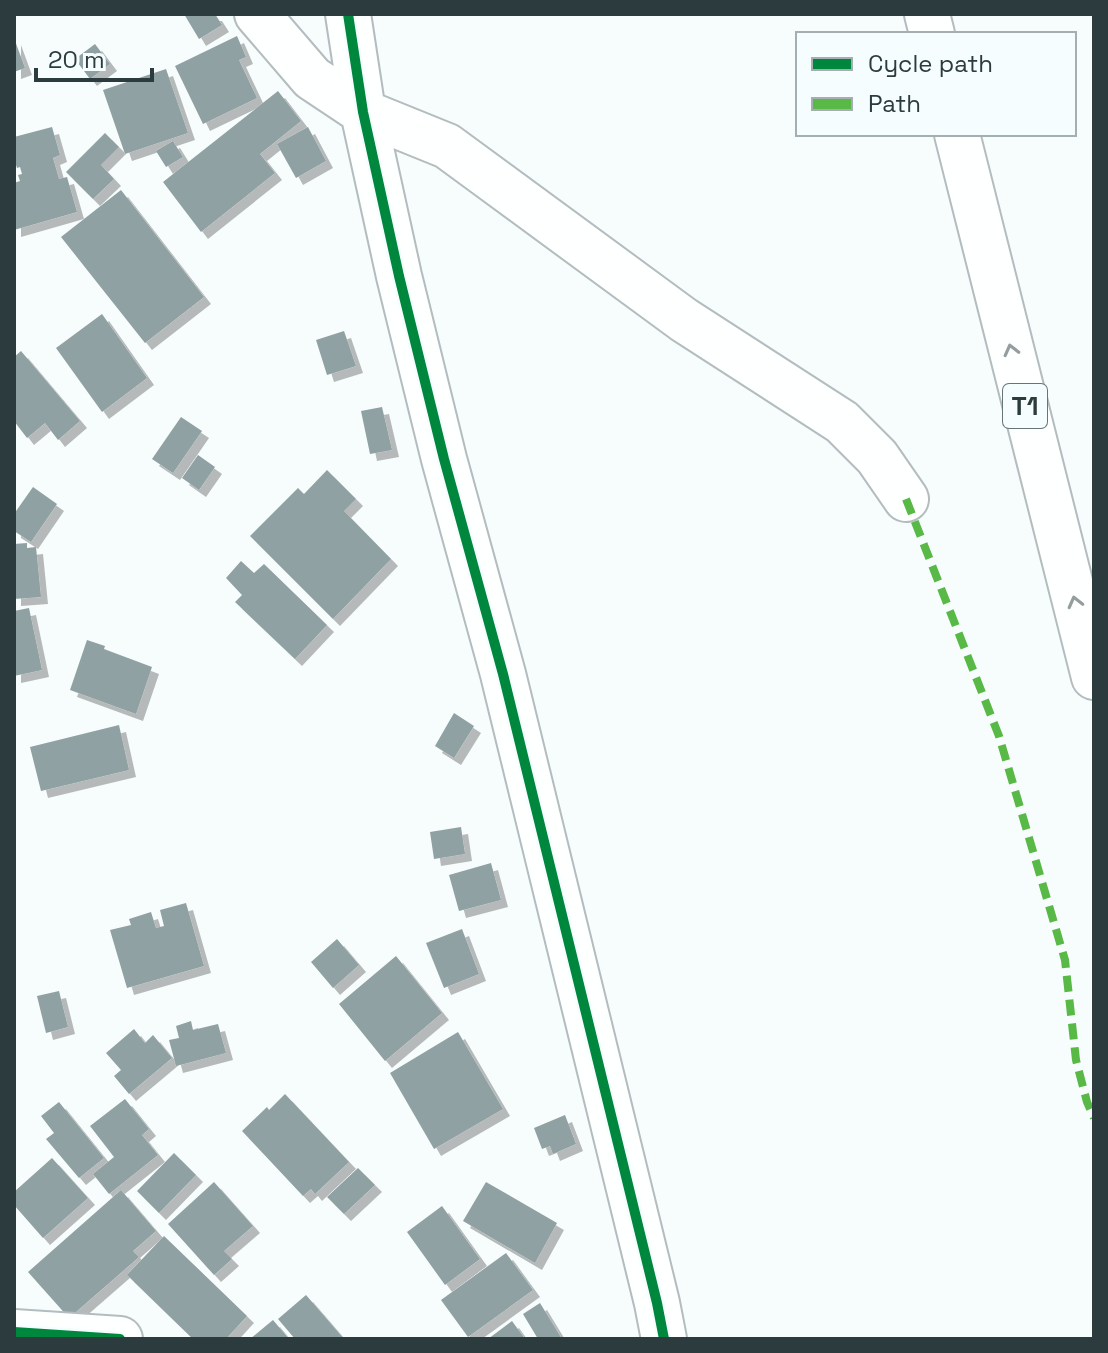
<svg xmlns="http://www.w3.org/2000/svg" width="1108" height="1353" font-family="'Space Grotesk',sans-serif">
  <style>
    .building { fill: #90a1a3; filter: url(#shadow) }
    .lines { fill: none; stroke-linecap: round; stroke-linejoin: round }
    .minor-casing { stroke: #b3bcbe; stroke-width: 48 }
    .highway-casing { stroke: #b3bcbe; stroke-width: 48 }
    .minor { stroke: #feffff; stroke-width: 44 }
    .highway { stroke: #feffff; stroke-width: 44 }
    .quiet { stroke: #58b947; stroke-width: 8; stroke-dasharray: 16 8; stroke-linecap: butt }
    .cycleway-casing { stroke: #f5fdfe; stroke-width: 15 }
    .cycleway { stroke: #00873e; stroke-width: 10 }
    .oneway { stroke: #959d9e }
    .labels { text-anchor: middle; dominant-baseline: central; stroke-width: 8; stroke-linejoin: round; paint-order: stroke }
    .shield { fill: #f5fdfe; stroke: #687578; stroke-width: 2 }
    .shield-label { font-size: 26px; font-weight: bold; fill: #2c3b3e }
  </style>
  <defs>
    <filter id="shadow"><feDropShadow dx="7" dy="7" stdDeviation="0" flood-color="#0004"/></filter>
  </defs>
  <rect width="100%" height="100%" fill="#f7fcfc"/>
  <path class="building" d="M184,14H215L222,25L199,39Z
    M237,36L246,57L239,60L257,98L203,124L175,66Z
    M14,38L25,68L14,72Z
    M95,44L110,64L90,79L75,59Z
    M166,69L188,133L125,154L103,90Z
    M278,91L301,121L260,154L275,173L201,232L163,182Z
    M52,127L60,155L53,158L59,179L67,177L77,212L14,230V183L20,181L18,175L22,174L20,167L17,168L14,159V137Z
    M308,127L326,161L296,178L277,144Z
    M105,133L119,147L101,165L114,179L93,199L66,172Z
    M173,141L183,157L166,167L156,151Z
    M121,190L204,297L145,343L61,237Z
    M102,314L147,378L102,412L56,348Z
    M344,331L356,366L327,375L316,340Z
    M21,351L80,421L58,440L45,423L27,438L14,421V357Z
    M382,407L392,450L370,454L361,411Z
    M181,417L202,431L173,473L152,459Z
    M198,455L215,467L199,490L182,478Z
    M327,470L356,499L344,511L391,559L333,619L250,536L298,488L304,494Z
    M33,487L57,504L31,542L14,531V514Z
    M27,543V548L36,547L41,597L14,599V544Z
    M241,561L254,573L264,564L327,625L295,659L235,602L242,595L226,578Z
    M29,608L42,670L14,676V611Z
    M87,640L105,646L104,649L152,667L136,714L70,690Z
    M454,713L474,726L454,758L435,746Z
    M119,725L129,770L41,791L30,747Z
    M461,827L465,854L434,859L430,832Z
    M491,863L501,900L459,911L449,875Z
    M186,903L204,966L127,988L110,930L131,925L129,919L151,912L156,928L164,926L160,910Z
    M462,929L479,974L444,988L426,943Z
    M337,939L359,965L333,988L311,962Z
    M396,956L442,1013L385,1061L339,1004Z
    M59,991L68,1027L46,1033L37,996Z
    M191,1021L193,1030L218,1024L226,1053L176,1066L169,1040L179,1038L176,1026Z
    M134,1029L145,1043L153,1035L172,1058L129,1094L114,1076L121,1070L106,1053Z
    M458,1032L503,1109L434,1149L390,1073Z
    M285,1094L349,1162L315,1194L311,1189L303,1196L242,1131L267,1107L269,1110Z
    M125,1099L149,1129L142,1135L158,1155L109,1194L93,1174L114,1157L90,1126Z
    M59,1102L104,1158L79,1178L46,1139L54,1133L41,1116Z
    M565,1115L576,1144L553,1154L550,1146L542,1149L534,1128Z
    M174,1153L196,1175L159,1213L137,1191Z
    M52,1158L88,1198L43,1238L14,1205V1192Z
    M358,1168L375,1185L344,1214L327,1197Z
    M214,1182L253,1226L224,1251L232,1259L214,1275L168,1224Z
    M486,1182L557,1223L535,1263L463,1221Z
    M121,1190L156,1231L133,1251L139,1257L69,1318L28,1272Z
    M442,1206L480,1259L445,1285L407,1232Z
    M164,1236L247,1316L226,1339H193L127,1275Z
    M506,1253L533,1290L468,1337L441,1300Z
    M306,1295L344,1339H295L278,1319Z
    M540,1303L562,1339H538L523,1314Z
    M273,1320L289,1339H250Z
    M512,1321L525,1339H488Z"/>
  <g class="lines">
    <defs>
      <path id="minor" d="M257,14L312,78L363,112L447,146L684,320L842,422L877,457L906,499
        M348,14L363,112L399,276L444,459L503,674L657,1303L664,1339
        M14,1332L120,1339"/>
      <path id="highway" d="M927,14L932,34
        M957,134L1094,677"/>
    </defs>
    <use href="#minor" class="minor-casing"/>
    <use href="#highway" class="highway-casing"/>
    <use href="#minor" class="minor"/>
    <use href="#highway" class="highway"/>
    <path class="quiet" d="M906,499L999,736L1065,960L1076,1060L1087,1102L1094,1118"/>
    <defs>
      <path id="cycleway" d="M348,14L363,112L399,276L444,459L503,674L657,1303L664,1339
        M14,1332L120,1339"/>
    </defs>
    <use href="#cycleway" class="cycleway-casing"/>
    <use href="#cycleway" class="cycleway"/>
  </g>
  <defs><path id="oneway-chevron" d="M-2-3.5L2.5 0L-2 3.5" fill="none" stroke-width="1.6" stroke-linecap="round" stroke-linejoin="round" transform="scale(2)"/></defs>
  <g class="oneway">
    <use href="#oneway-chevron" transform="translate(1011 350) rotate(-104)"/>
    <use href="#oneway-chevron" transform="translate(1075 602) rotate(-104)"/>
  </g>
  <g class="labels">
    <rect class="shield" x="1003" y="384" width="44" height="44" rx="6"/>
    <g class="shield-label">
      <text x="1025" y="406">T1</text>
    </g>
  </g>
  <rect width="1108" height="1353" fill="none" stroke="#2c3b3e" stroke-width="32"/>
  <rect x="796" y="32" width="280" height="104" fill="#f5fdfe" stroke="#a5afb1" stroke-width="2"/>
  <rect x="812" y="58" width="40" height="12" fill="#00873e" stroke="#a5afb1" stroke-width="2"/>
  <text x="868" y="72" font-size="24" fill="#2c3b3e">Cycle path</text>
  <rect x="812" y="98" width="40" height="12" fill="#58b947" stroke="#a5afb1" stroke-width="2"/>
  <text x="868" y="112" font-size="24" fill="#2c3b3e">Path</text>
  <path d="M36 68v12h116v-12" fill="none" stroke="#2c3b3e" stroke-width="4"/>
  <text x="48" y="68" font-size="24" fill="#2c3b3e" stroke="#f5fdfe" stroke-width="6" paint-order="stroke">20 m</text>
</svg>
